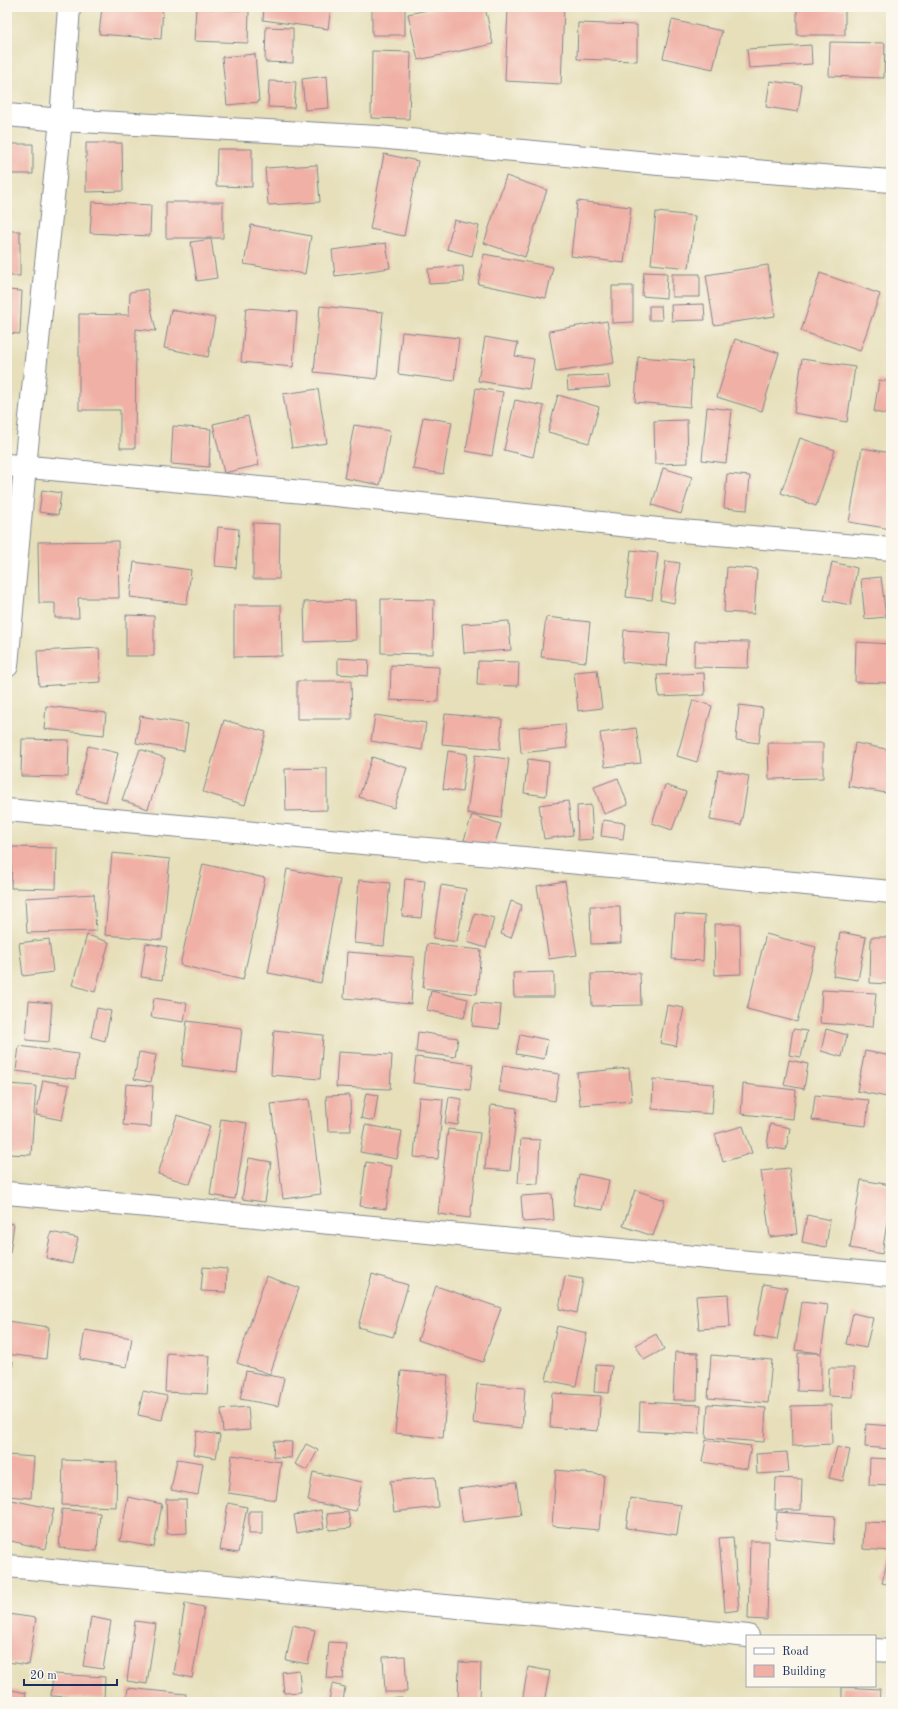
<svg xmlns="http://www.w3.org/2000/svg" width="898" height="1709" font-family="'Old Standard TT',serif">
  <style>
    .building { fill: #f0b0a5 }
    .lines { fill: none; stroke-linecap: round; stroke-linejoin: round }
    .minor-casing { stroke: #80878c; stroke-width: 24 }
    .minor { stroke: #fff; stroke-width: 22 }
  </style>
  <rect width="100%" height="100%" fill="#fbf7ec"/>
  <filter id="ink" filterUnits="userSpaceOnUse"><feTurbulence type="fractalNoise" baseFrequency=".025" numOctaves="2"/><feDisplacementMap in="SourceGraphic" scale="8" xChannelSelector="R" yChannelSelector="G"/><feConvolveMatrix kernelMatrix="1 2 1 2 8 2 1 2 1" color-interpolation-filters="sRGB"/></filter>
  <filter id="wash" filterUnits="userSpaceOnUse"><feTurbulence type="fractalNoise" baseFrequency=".012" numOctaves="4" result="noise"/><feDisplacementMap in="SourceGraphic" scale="16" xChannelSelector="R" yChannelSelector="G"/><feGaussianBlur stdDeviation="0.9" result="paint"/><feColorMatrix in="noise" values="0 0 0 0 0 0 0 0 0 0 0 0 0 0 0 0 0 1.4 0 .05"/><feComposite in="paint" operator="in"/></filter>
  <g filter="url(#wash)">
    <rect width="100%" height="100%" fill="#e6dfba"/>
    <g id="blocks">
      <path class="building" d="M102,7H163L161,39L99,34Z
        M264,7H331L328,29L263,20Z
        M372,7H405V35H372Z
        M442,7H485L493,44L418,60L408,14Z
        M508,7H564L561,84L505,81Z
        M196,8L249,11L248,43L194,41Z
        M797,8L845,9V35H797Z
        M672,20L722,31L713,69L663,58Z
        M578,23L637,25V61L577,59Z
        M266,27L293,28V63L265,62Z
        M830,42L885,43L884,78L829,76Z
        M811,45L812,64L749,68L747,49Z
        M372,51L411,52L409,119L371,118Z
        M255,54L259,102L227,105L222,57Z
        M327,76L329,108L305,110L302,79Z
        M269,81L296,82L294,108L268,107Z
        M770,81L802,85L798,112L766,107Z
        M86,143H122L123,191L86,192Z
        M7,144H33V174H7Z
        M217,149H252V187L216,186Z
        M384,154L418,161L404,236L370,229Z
        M317,165L320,202L268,205L265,168Z
        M506,176L547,190L525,257L484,243Z
        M577,201L631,207L624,263L571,256Z
        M92,202L151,205L150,236L90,233Z
        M166,202H223V238H166Z
        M656,212L695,216L689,268L651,264Z
        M454,220L479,226L472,256L447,249Z
        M251,225L311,236L305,274L244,264Z
        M7,231H20V276H7Z
        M211,239L217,278L197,281L191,242Z
        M386,243L390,268L335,276L332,250Z
        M484,254L553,267L546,298L478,284Z
        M768,265L775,316L714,325L706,275Z
        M463,266L464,282L429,284L428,269Z
        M644,272L667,273L666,298L642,296Z
        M820,273L880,294L860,351L801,331Z
        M672,274H700V297H672Z
        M612,286H633V322L612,323Z
        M147,289L156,331L136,329L135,448H120V410H79V314L129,315L130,292Z
        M7,290L22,291L20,334L7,333Z
        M704,304L705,320L672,321L671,305Z
        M320,306L383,312L377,379L314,372Z
        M649,306H661L662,320H649Z
        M246,308L297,312L293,367L241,362Z
        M171,310L215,318L208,357L164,348Z
        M607,321L614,363L556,372L549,331Z
        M402,332L459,338L454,381L398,374Z
        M485,337L518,343L515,356L534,359L529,389L478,381Z
        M735,339L779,353L762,411L717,397Z
        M638,357L693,361L690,407L635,402Z
        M802,359L855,367L847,422L794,413Z
        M608,375L610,387L568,390L567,377Z
        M879,380L891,382V415L874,412Z
        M476,388L503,392L492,456L466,451Z
        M318,389L327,443L292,448L283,394Z
        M558,395L599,407L589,443L548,432Z
        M515,400L544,406L533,457L504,450Z
        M707,407L732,410L726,463L702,460Z
        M248,416L259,465L224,473L213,424Z
        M423,417L452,422L443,474L413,469Z
        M687,420L688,463L655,464L654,421Z
        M354,425L390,431L380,485L344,478Z
        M173,426L211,429L209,467L171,464Z
        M800,438L835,450L816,506L781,493Z
        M862,448L891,453V529L849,522Z
        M663,468L692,477L681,514L652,505Z
        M727,474L750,476L747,510L724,508Z
        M42,490L61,493L58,515L39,512Z
        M253,523L280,524L279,579H253Z
        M218,527L239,529L236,568L215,566Z
        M118,541L119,598H78L79,618H55V603H39L38,542Z
        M631,550L658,553L652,600L626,597Z
        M666,561L680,563L674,603L660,600Z
        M134,562L191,570L187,604L130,597Z
        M832,562L857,568L851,605L824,600Z
        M727,567L757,569L754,614L724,612Z
        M881,577L886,617L865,619L861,579Z
        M381,599L434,600L433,654L381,653Z
        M355,600L356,640L305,642L304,602Z
        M234,605H281L282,656L234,657Z
        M126,615L154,616V656H126Z
        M546,617L590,622L586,662L541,657Z
        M509,621L511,650L464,653L462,624Z
        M624,630L670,633L667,666L622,662Z
        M695,641L749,642L748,668L694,667Z
        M856,642L891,644V683L855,682Z
        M99,648L101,682L39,686L37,651Z
        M338,658L369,660L368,676L338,674Z
        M478,661L519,662L518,686L477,685Z
        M391,665L439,667L438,702L390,700Z
        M597,670L602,708L578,711L574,672Z
        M704,673L705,695L659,697L657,675Z
        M297,681H351L352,719H297Z
        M693,700L712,706L697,762L677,756Z
        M739,705L763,708L759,743L736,740Z
        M46,706L106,713L104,735L44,729Z
        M445,714L502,719L500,749L442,744Z
        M375,715L426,723L422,750L371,741Z
        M140,716L188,724L184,751L136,743Z
        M224,720L266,732L245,805L203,792Z
        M565,724L567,748L521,753L519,728Z
        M636,728L641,763L605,767L600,733Z
        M22,739L69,740L68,777L21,776Z
        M768,743H823V778L769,779Z
        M855,743L891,750V794L848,786Z
        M88,746L118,753L106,802L77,794Z
        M140,749L165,758L148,809L122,800Z
        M448,751L467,754L462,792L443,789Z
        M475,755L509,759L501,818L467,813Z
        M372,757L407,768L394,808L359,797Z
        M528,759L549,762L546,796L524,793Z
        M327,768V810L286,811L285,769Z
        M718,770L749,776L741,825L710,820Z
        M618,778L628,805L604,814L594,787Z
        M665,785L686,792L672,830L652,823Z
        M568,801L573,835L544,839L539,805Z
        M591,805L593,839L578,840L577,806Z
        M472,815L501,824L493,849L464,840Z
        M603,820L625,823L623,839L601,836Z
        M12,847L57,848L56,889L11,888Z
        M112,853L170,859L162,940L105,935Z
        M203,864L265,878L243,980L180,965Z
        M287,869L340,879L321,983L268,973Z
        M405,879L425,881L421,918L402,916Z
        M359,880L390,883L384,946L354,943Z
        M565,881L577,955L549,959L537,886Z
        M441,885L466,889L457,942L433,938Z
        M94,894L96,931L27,933L25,898Z
        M511,901L522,905L511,938L501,934Z
        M590,906H620L621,943L591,944Z
        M475,913L494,918L486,948L467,942Z
        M675,914L705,916L703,961L672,959Z
        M714,924H740L741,974L715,975Z
        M840,932L866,937L858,980L833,976Z
        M766,934L816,947L797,1022L747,1009Z
        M87,935L109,942L95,992L72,985Z
        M871,937H891L890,984L870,983Z
        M49,939L53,972L23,976L19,943Z
        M146,943L167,947L162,980L141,977Z
        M427,944L481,950L477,994L423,988Z
        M347,952L414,957L411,1004L344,998Z
        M554,972V997H514L513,973Z
        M640,973L641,1005L592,1006L591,974Z
        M822,990L876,993L873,1027L820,1023Z
        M431,991L468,999L464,1018L427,1010Z
        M154,998L187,1003L184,1022L151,1017Z
        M29,1001L52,1003L49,1042L26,1040Z
        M474,1003L501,1005L499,1029L472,1026Z
        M667,1005L684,1008L676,1046L660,1043Z
        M97,1008L111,1011L105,1041L91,1037Z
        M187,1021L242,1028L237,1073L182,1066Z
        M793,1029L807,1031L801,1057L789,1055Z
        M826,1029L847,1035L842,1057L821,1051Z
        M274,1030L323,1035L320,1079L271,1075Z
        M418,1032L458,1038L455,1057L416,1052Z
        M520,1034L548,1040L544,1059L516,1054Z
        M19,1046L78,1054L75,1079L16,1071Z
        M865,1051L891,1056V1074L887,1097L857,1091Z
        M139,1052L156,1055L151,1082L134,1079Z
        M338,1052L392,1055L390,1089L336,1087Z
        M416,1057L473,1064L470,1090L413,1083Z
        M789,1060L808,1064L804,1089L784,1085Z
        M503,1065L559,1074L555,1101L499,1091Z
        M629,1068L632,1101L580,1105L577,1073Z
        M653,1079L714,1084L712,1114L652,1109Z
        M43,1080L69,1085L62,1120L36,1115Z
        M7,1084L36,1086L31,1155L7,1154Z
        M126,1084L153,1086L151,1127L123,1125Z
        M743,1084L796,1090L793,1119L741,1114Z
        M366,1093L378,1095L374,1121L361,1118Z
        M350,1095L351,1131H328L326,1096Z
        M815,1095L869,1100L866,1126L812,1120Z
        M419,1097L443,1099L438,1159L414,1157Z
        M449,1097L462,1099L458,1125L445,1123Z
        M309,1099L321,1194L283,1199L271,1104Z
        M491,1105L517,1108L510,1171L485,1169Z
        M177,1115L210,1126L190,1184L158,1174Z
        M221,1119L247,1123L235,1199L210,1195Z
        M770,1124L790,1128L786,1150L767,1147Z
        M365,1125L402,1131L397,1159L360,1152Z
        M743,1126L752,1153L723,1162L715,1134Z
        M448,1129L480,1133L470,1218L438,1214Z
        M521,1139L540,1140L538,1184L518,1183Z
        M249,1158L271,1162L265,1202L242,1199Z
        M366,1162L392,1166L386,1209L360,1206Z
        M789,1168L797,1234L770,1237L761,1171Z
        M579,1174L609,1180L603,1210L573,1205Z
        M861,1180L891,1185V1197L882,1254L850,1248Z
        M635,1190L665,1200L653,1236L623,1226Z
        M552,1194L554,1220L523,1222L521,1196Z
        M807,1215L830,1220L826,1247L802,1242Z
        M7,1223L14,1224L10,1253L7,1252Z
        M51,1232L78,1238L72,1264L46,1258Z
        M203,1267L227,1269L226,1292L201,1291Z
        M372,1274L408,1285L393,1337L358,1327Z
        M266,1276L299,1288L270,1374L237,1363Z
        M565,1276L583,1279L577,1313L559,1309Z
        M764,1284L787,1288L777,1340L754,1336Z
        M436,1286L501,1308L483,1362L418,1340Z
        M728,1294L730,1327L699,1329L696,1296Z
        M802,1302L828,1305L821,1353V1392L797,1391L798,1353H820L795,1350Z
        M853,1313L873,1318L866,1348L846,1344Z
        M7,1321L49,1327L46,1359L7,1354Z
        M557,1326L587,1333L576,1386L546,1380Z
        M85,1330L132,1338L127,1367L80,1359Z
        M656,1334L664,1349L644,1360L636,1345Z
        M675,1352L698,1353L697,1400H673Z
        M167,1353L210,1356L207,1394L165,1392Z
        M711,1355L772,1360L768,1403L708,1398Z
        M7,1361H13L10,1392H7Z
        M596,1365L612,1366L609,1393L594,1392Z
        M829,1368H854L853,1397L828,1396Z
        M246,1371L284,1378L278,1406L240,1399Z
        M401,1371L448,1375L443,1438L395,1433Z
        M477,1384L525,1388L522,1428L473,1423Z
        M143,1391L167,1396L162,1420L138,1415Z
        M552,1393L601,1396L598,1431L550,1427Z
        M640,1402L701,1405L699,1434L639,1431Z
        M708,1404L766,1408L764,1442L706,1438Z
        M831,1405L832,1444L792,1446L791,1406Z
        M248,1407L250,1430L223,1432L221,1409Z
        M866,1424L891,1426V1449L865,1447Z
        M197,1431L220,1435L216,1458L193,1454Z
        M706,1440L751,1446L747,1469L702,1462Z
        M274,1441L292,1442L291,1458L273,1457Z
        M306,1444L318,1450L307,1470L295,1464Z
        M837,1447L850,1450L843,1481L829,1478Z
        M787,1452L789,1472L757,1474L756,1454Z
        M7,1455L34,1457L31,1498L7,1496Z
        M232,1455L281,1462L276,1500L228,1493Z
        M870,1458L891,1459V1486L869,1485Z
        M177,1459L203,1463L198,1495L171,1490Z
        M63,1460L117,1462L116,1507L62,1505Z
        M556,1470L604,1475L599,1530L552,1526Z
        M313,1472L362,1482L356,1511L308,1501Z
        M435,1477L438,1507L394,1512L390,1481Z
        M776,1478L802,1479L801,1510H775Z
        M516,1482L521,1515L463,1522L458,1489Z
        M128,1497L162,1504L154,1547L120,1541Z
        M630,1498L681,1505L677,1535L626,1528Z
        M7,1499L54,1509L45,1549L7,1540Z
        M166,1499H186L187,1533L167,1534Z
        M228,1503L247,1507L238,1553L220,1550Z
        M62,1509L100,1513L97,1551L59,1548Z
        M321,1510L324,1528L297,1533L294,1515Z
        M249,1511H262V1534H249Z
        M348,1512L351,1528L329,1530L327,1514Z
        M777,1512L835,1516L833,1544L775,1538Z
        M864,1522L891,1523V1551L863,1549Z
        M733,1537L739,1610L725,1612L719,1538Z
        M750,1541H769L767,1620L748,1619Z
        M889,1554H891V1585L882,1583Z
        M185,1603L204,1607L192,1678L174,1674Z
        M8,1614L36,1618L29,1665L7,1662Z
        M91,1617L111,1621L103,1669L83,1666Z
        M135,1621L156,1624L147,1684L127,1681Z
        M293,1625L315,1630L308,1664L286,1660Z
        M329,1642L346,1643L343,1679L326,1678Z
        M405,1656L407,1692H385L383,1657Z
        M459,1662L481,1663L480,1702H458Z
        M528,1667L550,1671L544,1702H522Z
        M299,1670L301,1692L284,1693L282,1672Z
        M53,1674L105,1677L104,1699L51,1696Z
        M332,1684L345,1687L343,1702H329Z
        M842,1687L880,1689L879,1702H842Z
        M128,1688L186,1694L185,1702H126Z
        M7,1689L26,1693L24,1702H7Z
        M402,1698V1702H365V1699Z
        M256,1700L257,1702H237V1701Z"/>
    </g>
  </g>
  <g filter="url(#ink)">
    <use href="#blocks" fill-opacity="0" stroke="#80878c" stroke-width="1"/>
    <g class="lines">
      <defs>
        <path id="minor" d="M7,115L61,120L378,137L659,164L891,181
          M7,465L336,495L658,529L891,549
          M7,666L25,466L61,120L69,7
          M7,810L891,892
          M7,1193L891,1275
          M7,1566L557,1616L748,1636
          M875,1650L891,1651"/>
      </defs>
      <use href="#minor" class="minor-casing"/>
      <use href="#minor" class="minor"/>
    </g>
  </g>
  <rect width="898" height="1709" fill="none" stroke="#fbf7ec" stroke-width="24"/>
  <rect x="746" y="1635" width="130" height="52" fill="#fbf7ec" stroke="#a1a7b3"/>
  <rect x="754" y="1648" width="20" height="6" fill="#ffffff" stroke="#a1a7b3"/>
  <text x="782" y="1655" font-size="12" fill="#1b2f5e">Road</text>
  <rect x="754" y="1665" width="20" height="12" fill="#f0b0a5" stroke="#a1a7b3"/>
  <text x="782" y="1675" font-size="12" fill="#1b2f5e">Building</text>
  <path d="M24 1679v6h93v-6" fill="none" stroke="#1b2f5e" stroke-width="2"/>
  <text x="30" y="1679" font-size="12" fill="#1b2f5e" stroke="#fbf7ec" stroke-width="3" paint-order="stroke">20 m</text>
</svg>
